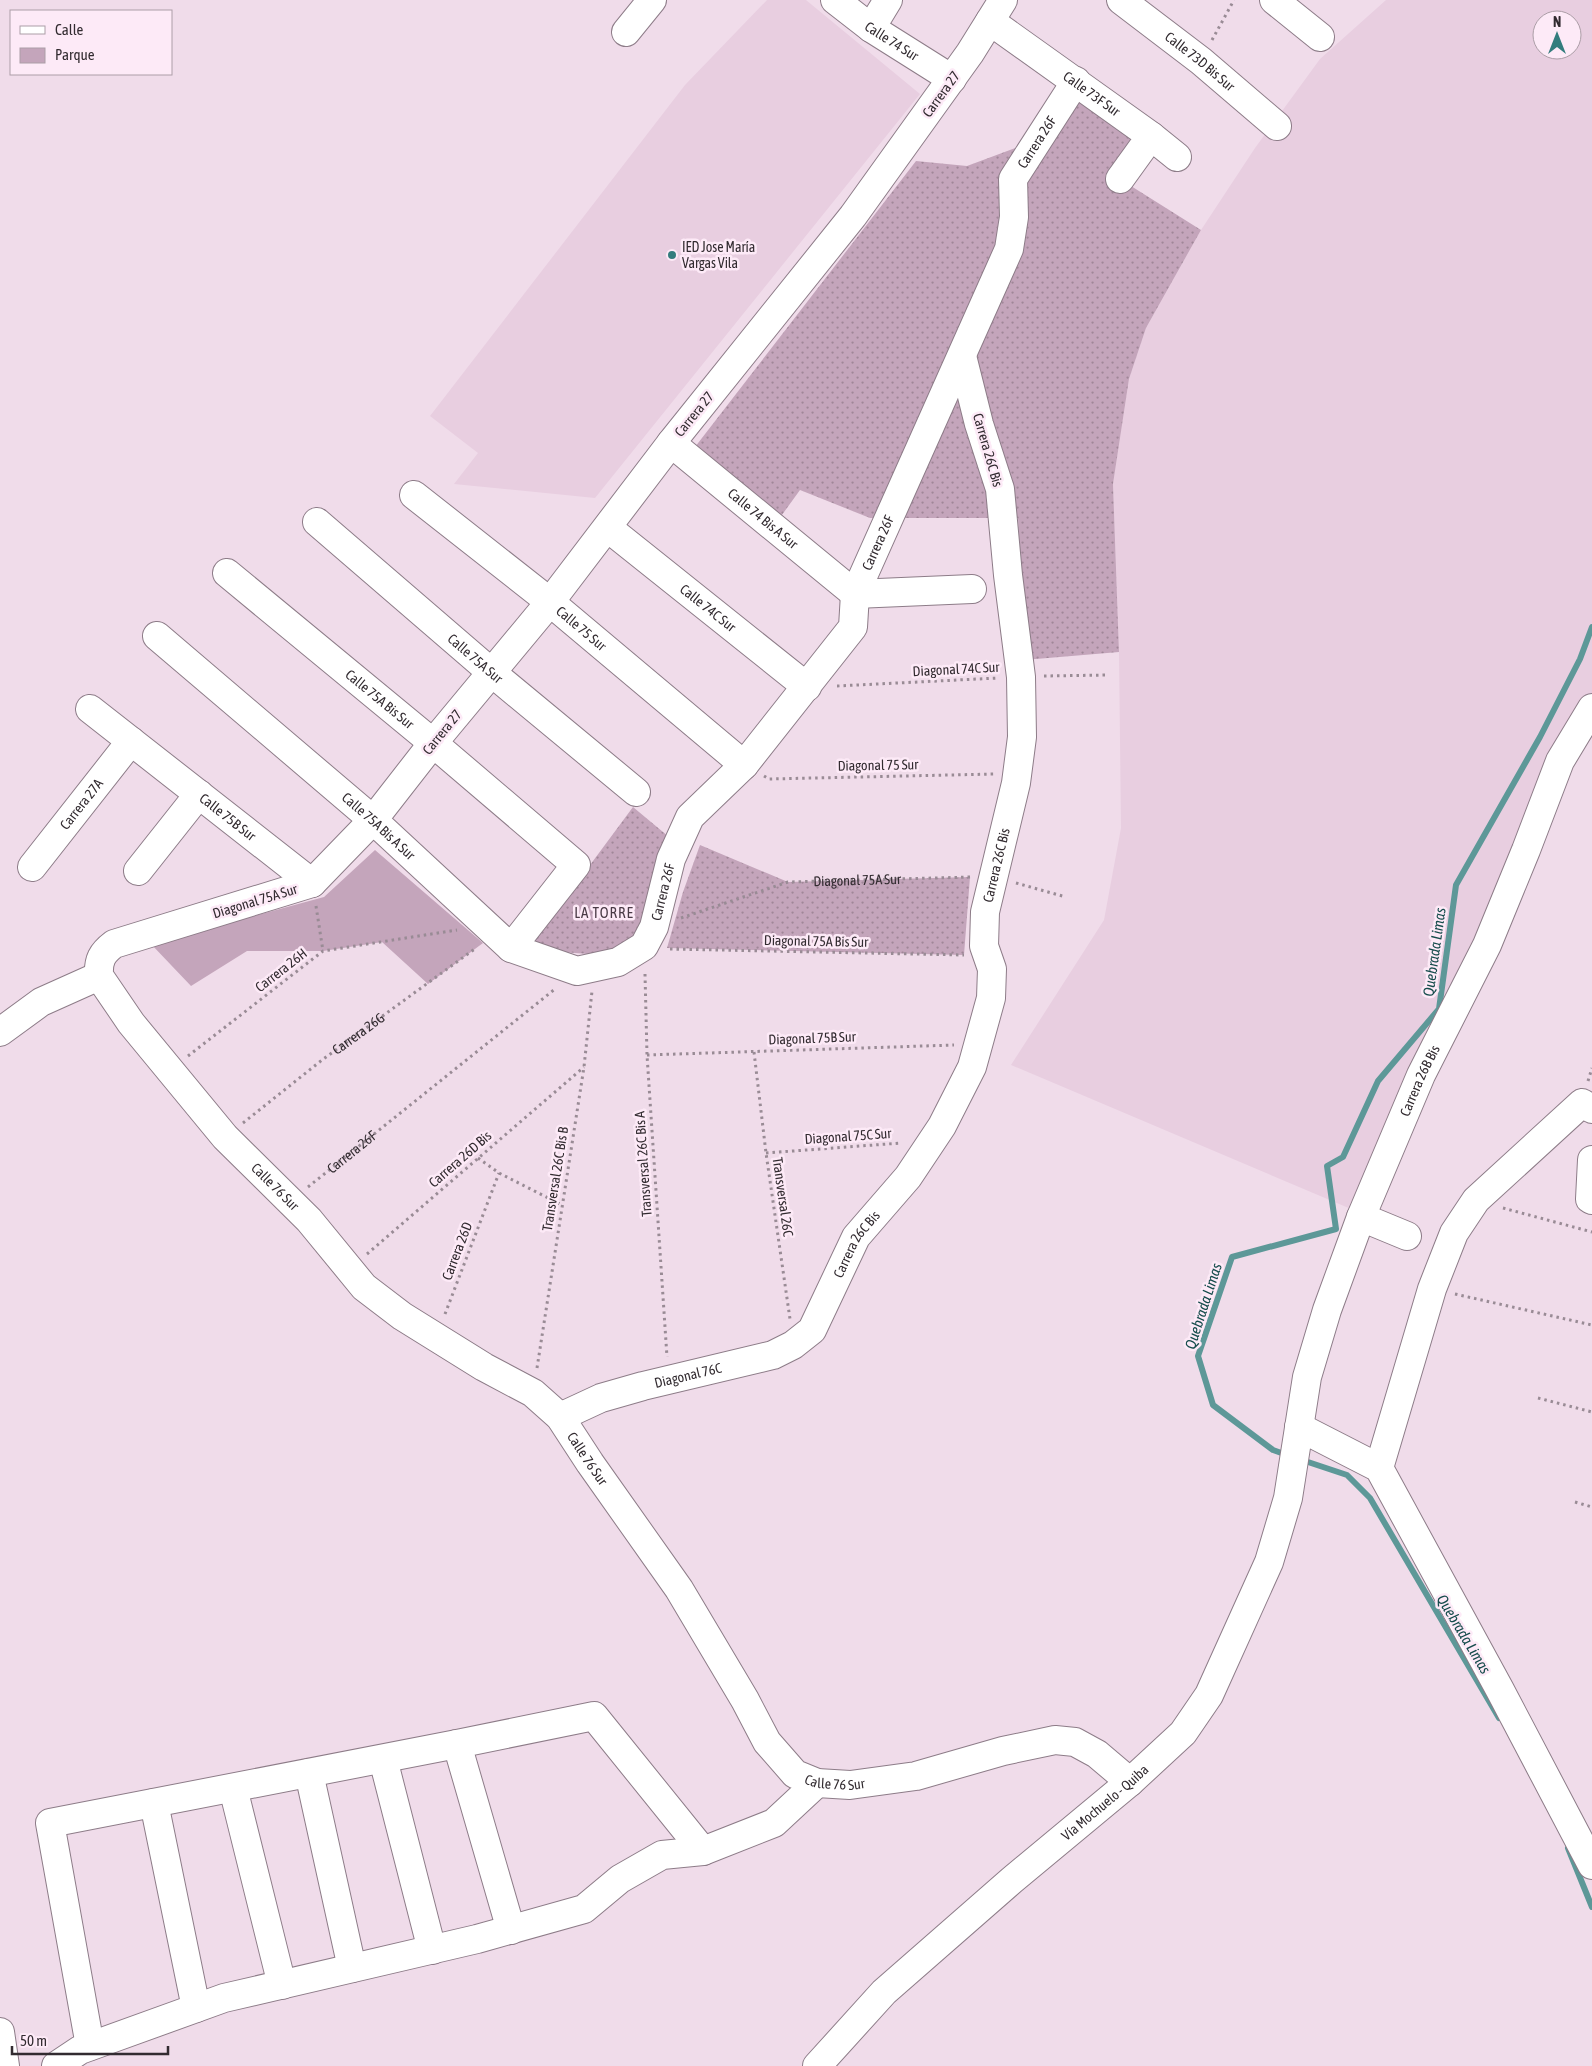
<svg xmlns="http://www.w3.org/2000/svg" width="1592" height="2066" font-family="'Asap Condensed',sans-serif">
  <style>
    .built { fill: #e8cee0; fill-rule: evenodd }
    .grass { fill: url(#grass-dots) }
    .park { fill: #c4a5bb }
    .lines { fill: none; stroke-linecap: round; stroke-linejoin: round }
    .stream { stroke: #5d9898; stroke-width: 6 }
    .minor-casing { stroke: #8d7c88; stroke-width: 30 }
    .path { stroke: #998b95; stroke-width: 3; stroke-dasharray: 2.5 4; stroke-linecap: butt }
    .minor { stroke: #fff; stroke-width: 28 }
    .poi-dot { fill: #337c7d; stroke: #fdeaf7; stroke-width: 2 }
    .labels { text-anchor: middle; dominant-baseline: central; stroke-width: 5; stroke-linejoin: round; paint-order: stroke }
    .street-label { font-size: 14px; fill: #322b30; stroke: #fdeaf7 }
    .poi-label { font-size: 14px; fill: #322b30; stroke: #fdeaf7; text-anchor: start }
    .neighbourhood-label { font-size: 15px; letter-spacing: 1px; fill: #4a3b46; stroke: #fdeaf7 }
    .water-label { font-size: 15px; font-style: italic; fill: #154b4b; stroke: #fdeaf7 }
  </style>
  <defs>
    <pattern id="grass-dots" width="8" height="8" patternUnits="userSpaceOnUse" patternTransform="scale(1.25)"><rect width="8" height="8" fill="#c4a5bb"/><path d="M2 2h.1M6 6h.1" fill="none" stroke="#a08798" stroke-width="1.8" stroke-linecap="round"/></pattern>
  </defs>
  <rect width="100%" height="100%" fill="#f0dcea"/>
  <path class="built" d="M767,0H806L920,94L595,498L454,484L478,453L430,416L685,85Z
    M1386,0H1592V693L1553,758L1484,923L1351,1209L1011,1065L1104,920L1121,828L1119,652L1113,484L1129,379L1146,328L1201,230L1255,148L1320,59ZM1542,20H1572V50H1542Z"/>
  <path class="grass" d="M1066,85L1157,144L1131,186L1201,230L1146,328L1129,379L1113,484L1119,652L1024,660L1018,518H870L800,490L779,519L695,447L916,161L967,166L1023,145Z
    M633,807L669,837L648,924L624,947L601,955L562,952L533,942Z
    M700,845L788,882L970,877L964,955L667,948L683,892Z"/>
  <path class="park" d="M375,850L483,943L428,984L382,942L323,951H247L191,986L151,944L324,897Z"/>
  <g class="lines">
    <path class="stream" d="M1287,1455L1273,1450L1213,1405L1198,1356L1232,1257L1336,1229L1327,1166L1343,1157L1378,1081L1439,1009L1456,885L1540,737L1580,659L1592,627
      M1302,1460L1347,1475L1370,1498L1499,1718
      M1568,1848L1592,1907"/>
    <defs>
      <g id="minor">
        <path id="s4" d="M835,0L871,28L952,79"/>
        <path id="s5" d="M1003,0L970,53L853,216L671,443L550,602L433,743L373,820L312,883L114,944C102,953 98,960 99,976L131,1023L225,1137L309,1220L364,1287L402,1316L484,1367L533,1393L560,1417L590,1463L679,1589L745,1700L767,1742L795,1774L817,1783L850,1785L916,1776L1003,1751L1055,1740L1075,1742L1097,1754L1130,1782"/>
        <path id="s6" d="M1121,0L1201,61L1277,126"/>
        <path d="M1274,0L1320,37"/>
        <path id="s7" d="M990,21L1151,136L1120,179"/>
        <path d="M871,28L888,0"/>
        <path d="M626,32L652,0"/>
        <path d="M1151,136L1177,157"/>
        <path id="s8" d="M671,443L855,594"/>
        <path id="s9" d="M414,495L550,602L744,765"/>
        <path id="s10" d="M317,522L491,672L636,792"/>
        <path id="s11" d="M608,528L807,687"/>
        <path id="s12" d="M227,573L433,743L576,865L511,948"/>
        <path d="M855,594L972,589"/>
        <path id="s13" d="M157,636L373,820L511,948L577,971L618,962L644,946L654,927L671,859L690,817L744,765L853,627L855,594L1009,249L1014,217L1013,179L1076,81"/>
        <path id="s14" d="M90,709L312,883"/>
        <path id="s15" d="M32,867L131,741"/>
        <path d="M138,871L199,794"/>
        <path d="M0,1032L41,1002L99,976"/>
        <path d="M1592,1160L1590,1199L1592,1200"/>
        <path d="M1361,1217L1407,1236"/>
        <path id="s16" d="M560,1417L601,1398L643,1386L773,1355L793,1345L812,1330L856,1237L908,1177L942,1126L972,1067L991,998L992,969L984,946L985,912L1016,783L1022,737L1021,677L1008,575L1000,489L979,424L962,356"/>
        <path d="M1299,1427L1379,1468L1500,1690L1592,1865"/>
        <path d="M1379,1468L1432,1289L1454,1233L1476,1200L1582,1103L1592,1109"/>
        <path d="M457,1744L511,1930"/>
        <path d="M383,1759L432,1950"/>
        <path d="M309,1773L352,1968"/>
        <path d="M233,1788L282,1985"/>
        <path d="M154,1803L196,2008"/>
        <path d="M0,2032L5,2066"/>
        <path d="M90,2046L50,1823L457,1744L594,1716L703,1851"/>
        <path d="M56,2066L80,2050L224,1998L477,1939L584,1909L620,1879L662,1855L703,1851L774,1823L817,1783"/>
        <path id="s17" d="M817,2066L884,1992L1012,1880L1130,1782L1183,1733L1209,1695L1269,1562L1288,1498L1307,1377L1327,1310L1361,1217L1421,1075L1487,945L1526,850L1560,761L1592,708"/>
      </g>
    </defs>
    <use href="#minor" class="minor-casing"/>
    <g class="path">
      <path d="M1212,40L1234,0"/>
      <path d="M1044,676L1107,675"/>
      <path d="M837,686L998,678"/>
      <path d="M764,776L769,779L995,774"/>
      <path d="M1016,883L1066,897"/>
      <path d="M316,906L323,951"/>
      <path id="s1" d="M681,918L788,882L971,877"/>
      <path d="M670,949L964,955"/>
      <path d="M645,974L647,1055L667,1357"/>
      <path d="M754,1052L766,1153L790,1319"/>
      <path d="M647,1055L954,1045"/>
      <path d="M188,1056L323,951L457,930"/>
      <path d="M1588,1081L1592,1068"/>
      <path id="s2" d="M243,1123L322,1060L476,948"/>
      <path d="M766,1153L901,1143"/>
      <path d="M478,1158L499,1173L562,1205"/>
      <path id="s3" d="M308,1187L555,989"/>
      <path d="M1503,1208L1592,1232"/>
      <path d="M367,1254L584,1067"/>
      <path d="M1455,1294L1592,1325"/>
      <path d="M445,1314L499,1173"/>
      <path d="M537,1368L584,1067L592,991"/>
      <path d="M1538,1398L1592,1412"/>
      <path d="M1575,1502L1592,1507"/>
    </g>
    <use href="#minor" class="minor"/>
  </g>
  <circle class="poi-dot" cx="672" cy="255" r="5"/>
  <g class="labels">
    <g class="street-label">
      <text stroke="none"><textPath href="#s4" startOffset="70">Calle 74 Sur</textPath></text>
      <text stroke="none"><textPath href="#s6" startOffset="100">Calle 73D Bis Sur</textPath></text>
      <text transform="translate(941 94) rotate(-54)">Carrera 27</text>
      <text stroke="none"><textPath href="#s7" startOffset="125">Calle 73F Sur</textPath></text>
      <text stroke="none"><textPath href="#s13" startOffset="1528">Carrera 26F</textPath></text>
      <text transform="translate(694 414) rotate(-51)">Carrera 27</text>
      <text transform="translate(988 450) rotate(74)">Carrera 26C Bis</text>
      <text stroke="none"><textPath href="#s8" startOffset="119">Calle 74 Bis A Sur</textPath></text>
      <text stroke="none"><textPath href="#s13" startOffset="1092">Carrera 26F</textPath></text>
      <text stroke="none"><textPath href="#s11" startOffset="128">Calle 74C Sur</textPath></text>
      <text stroke="none"><textPath href="#s9" startOffset="214">Calle 75 Sur</textPath></text>
      <text stroke="none"><textPath href="#s10" startOffset="209">Calle 75A Sur</textPath></text>
      <text transform="translate(956 669) rotate(-3)">Diagonal 74C Sur</text>
      <text stroke="none"><textPath href="#s12" startOffset="198">Calle 75A Bis Sur</textPath></text>
      <text transform="translate(442 732) rotate(-51)">Carrera 27</text>
      <text transform="translate(878 765) rotate(-1)">Diagonal 75 Sur</text>
      <text stroke="none"><textPath href="#s15" startOffset="80">Carrera 27A</textPath></text>
      <text stroke="none"><textPath href="#s14" startOffset="175">Calle 75B Sur</textPath></text>
      <text stroke="none"><textPath href="#s13" startOffset="292">Calle 75A Bis A Sur</textPath></text>
      <text stroke="none"><textPath href="#s16" startOffset="786">Carrera 26C Bis</textPath></text>
      <text stroke="none"><textPath href="#s1" startOffset="182">Diagonal 75A Sur</textPath></text>
      <text stroke="none"><textPath href="#s13" startOffset="672">Carrera 26F</textPath></text>
      <text transform="translate(255 901) rotate(-17)">Diagonal 75A Sur</text>
      <text transform="translate(816 941) rotate(1)">Diagonal 75A Bis Sur</text>
      <text transform="translate(281 970) rotate(-38)">Carrera 26H</text>
      <text stroke="none"><textPath href="#s2" startOffset="146">Carrera 26G</textPath></text>
      <text transform="translate(812 1038) rotate(-2)">Diagonal 75B Sur</text>
      <text stroke="none"><textPath href="#s17" startOffset="1194">Carrera 26B Bis</textPath></text>
      <text transform="translate(848 1136) rotate(-4)">Diagonal 75C Sur</text>
      <text stroke="none"><textPath href="#s3" startOffset="56">Carrera 26F</textPath></text>
      <text transform="translate(460 1159) rotate(-41)">Carrera 26D Bis</text>
      <text transform="translate(643 1164) rotate(-94)">Transversal 26C Bis A</text>
      <text transform="translate(555 1179) rotate(-81)">Transversal 26C Bis B</text>
      <text stroke="none"><textPath href="#s5" startOffset="1642">Calle 76 Sur</textPath></text>
      <text transform="translate(783 1197) rotate(82)">Transversal 26C</text>
      <text stroke="none"><textPath href="#s16" startOffset="366">Carrera 26C Bis</textPath></text>
      <text transform="translate(457 1251) rotate(-69)">Carrera 26D</text>
      <text stroke="none"><textPath href="#s16" startOffset="135">Diagonal 76C</textPath></text>
      <text stroke="none"><textPath href="#s5" startOffset="2062">Calle 76 Sur</textPath></text>
      <text stroke="none"><textPath href="#s5" startOffset="2482">Calle 76 Sur</textPath></text>
      <text stroke="none"><textPath href="#s17" startOffset="391">Vía Mochuelo - Quiba</textPath></text>
    </g>
    <g class="poi-label">
      <text x="682" y="247">IED Jose María<tspan x="682" dy="16">Vargas Vila</tspan></text>
    </g>
    <g class="neighbourhood-label">
      <text x="604" y="912">LA TORRE</text>
    </g>
    <g class="water-label">
      <text transform="translate(1434 952) rotate(-82)">Quebrada Limas</text>
      <text transform="translate(1203 1306) rotate(-72)">Quebrada Limas</text>
      <text transform="translate(1464 1634) rotate(59)">Quebrada Limas</text>
    </g>
  </g>
  <rect x="10" y="10" width="162" height="65" fill="#fdeaf7" stroke="#ac9ea7"/>
  <rect x="20" y="26" width="25" height="8" fill="#ffffff" stroke="#ac9ea7"/>
  <text x="55" y="35" font-size="15" fill="#322b30">Calle</text>
  <rect x="20" y="48" width="25" height="15" fill="#c4a5bb" stroke="#ac9ea7"/>
  <text x="55" y="60" font-size="15" fill="#322b30">Parque</text>
  <g transform="translate(1557 35)"><circle r="24" fill="#fdeaf7" stroke="#ac9ea7"/>
  <path d="M0-4L9 19L0 12L-9 19Z" fill="#337c7d"/>
  <text y="-8" font-size="14" font-weight="bold" text-anchor="middle" fill="#322b30">N</text>
  </g>
  <path d="M12 2046v8h156v-8" fill="none" stroke="#322b30" stroke-width="2.5"/>
  <text x="20" y="2046" font-size="15" fill="#322b30" stroke="#fdeaf7" stroke-width="4" paint-order="stroke">50 m</text>
</svg>
